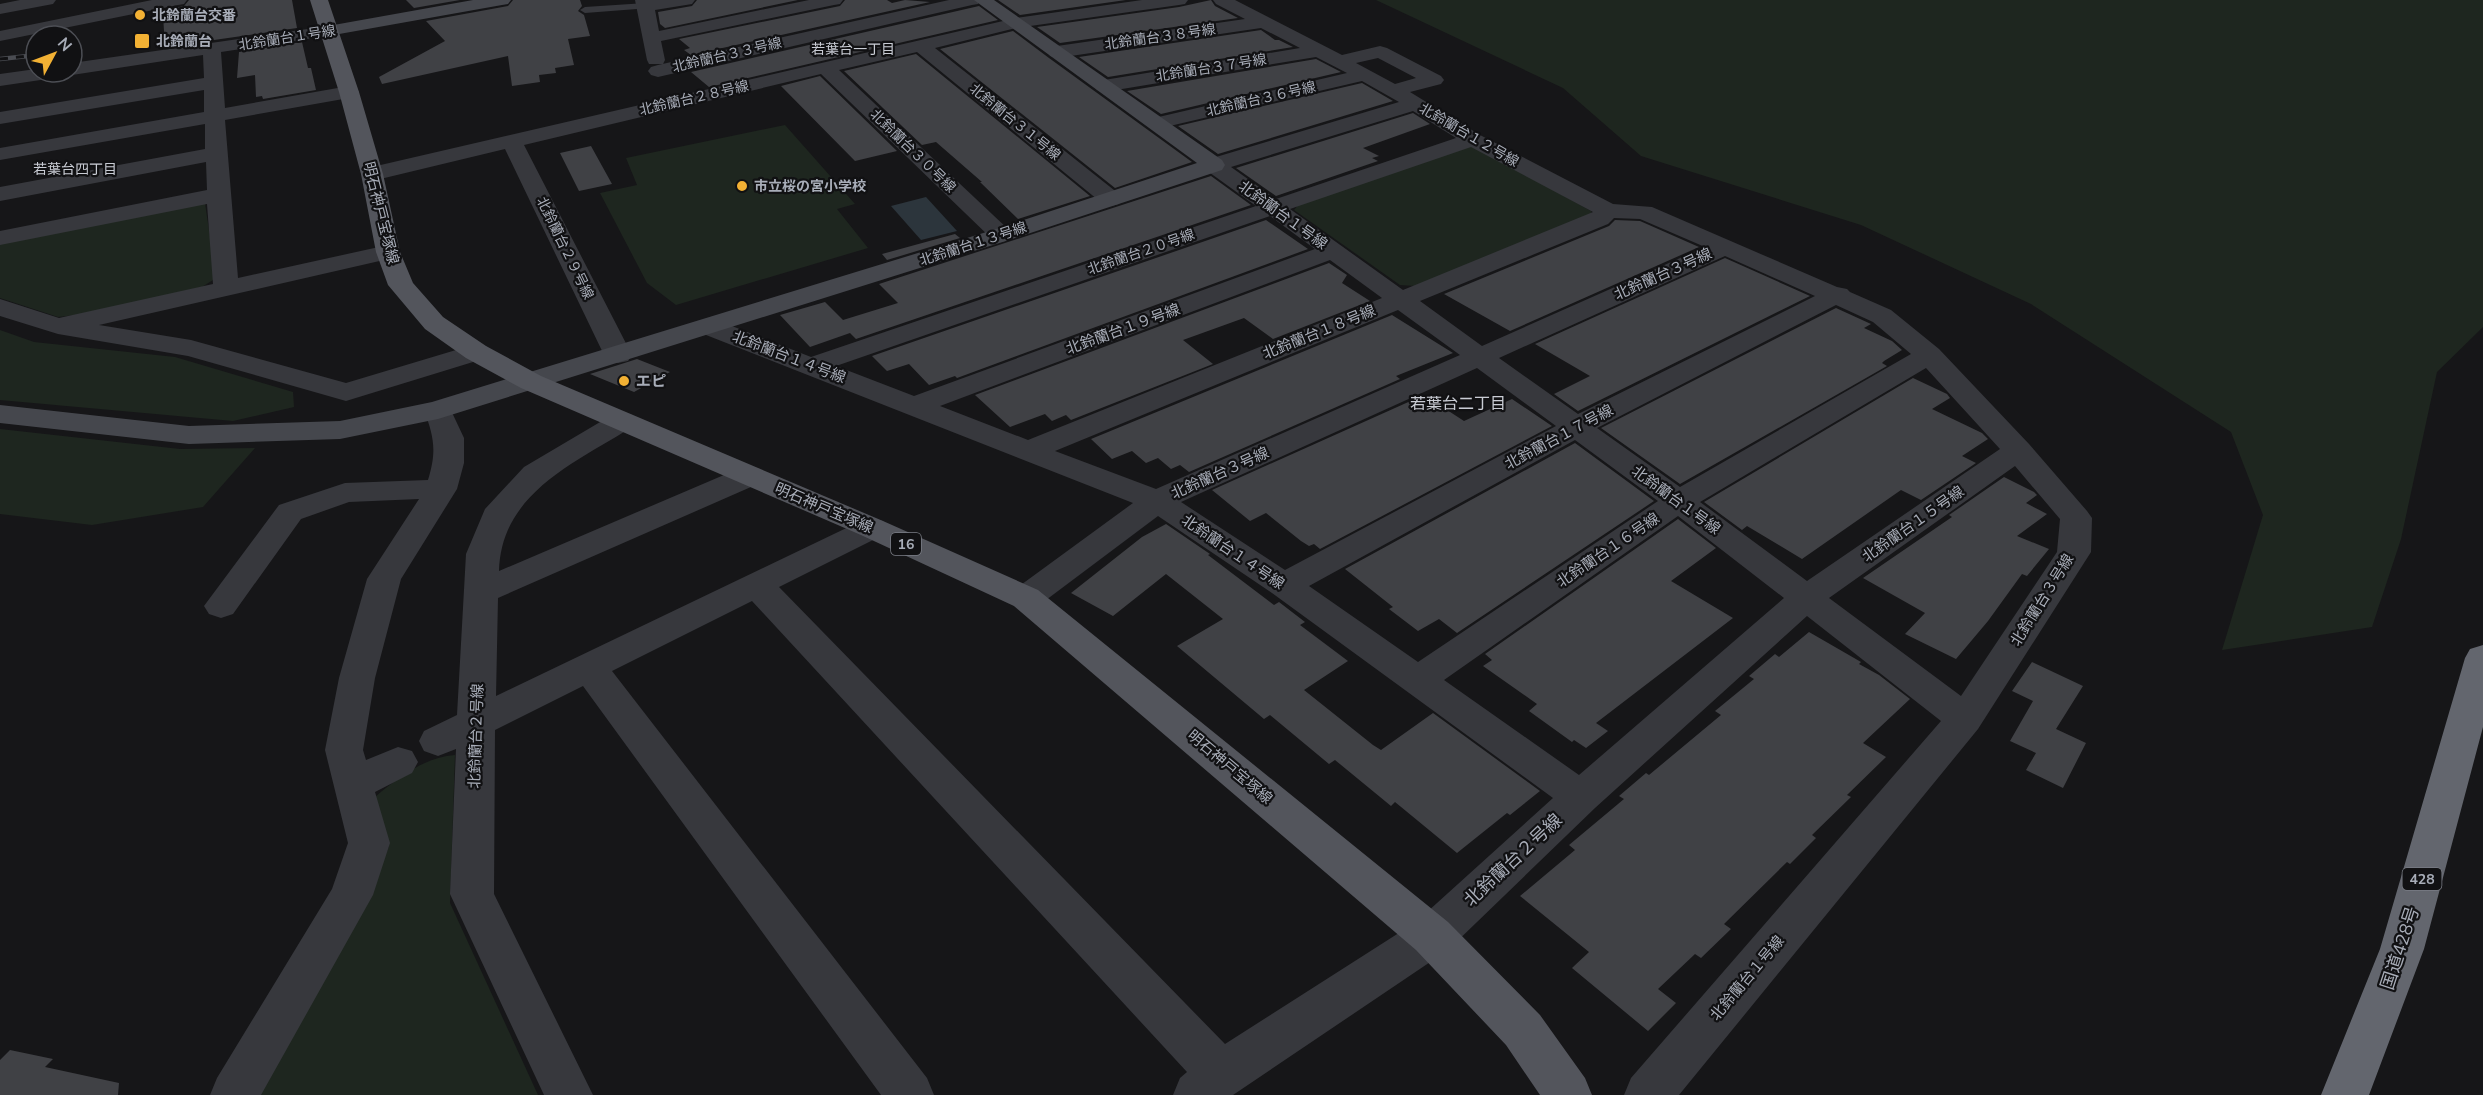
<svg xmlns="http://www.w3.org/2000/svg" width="2483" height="1095" font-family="'Nunito Sans','Noto Sans JP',sans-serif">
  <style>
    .green { fill: #1e261f }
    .water { fill: #2c353c }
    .building { fill: #404145 }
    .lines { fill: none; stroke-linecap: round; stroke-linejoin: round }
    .lane { fill: #37383d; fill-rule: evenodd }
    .street { fill: #37383d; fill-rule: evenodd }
    .secondary { fill: #45474d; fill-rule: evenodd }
    .primary { fill: #53555c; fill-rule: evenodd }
    .highway { fill: #63666e; fill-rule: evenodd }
    .rail-casing { stroke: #4a4c52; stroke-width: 4.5 }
    .rail { stroke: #111113; stroke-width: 3; stroke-dasharray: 8; stroke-linecap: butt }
    .poi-dot { fill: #f2b134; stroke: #111113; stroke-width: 2 }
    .labels { text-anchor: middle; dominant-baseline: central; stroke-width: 4.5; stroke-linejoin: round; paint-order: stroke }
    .far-poi-label { font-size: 14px; font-weight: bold; fill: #a8adb8; stroke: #111113; text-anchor: start }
    .far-street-label { font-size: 14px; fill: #a8adb8; stroke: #111113 }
    .far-neighbourhood-label { font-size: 14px; fill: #c9ccd4; stroke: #111113 }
    .shield { fill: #111113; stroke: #7b7e86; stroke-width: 1.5 }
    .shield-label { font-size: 14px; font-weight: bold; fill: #a8adb8 }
    .street-label { font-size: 15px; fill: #a8adb8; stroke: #111113 }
    .poi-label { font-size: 15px; font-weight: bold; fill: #a8adb8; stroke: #111113; text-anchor: start }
    .neighbourhood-label { font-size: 16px; fill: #c9ccd4; stroke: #111113 }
    .near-street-label { font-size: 18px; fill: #a8adb8; stroke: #111113 }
  </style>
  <rect width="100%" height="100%" fill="#161618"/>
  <path class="green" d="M1376,0H2483V327L2437,372L2401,539L2372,627L2222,650L2263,515L2231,432L2031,304L1861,225L1641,156L1563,88Z
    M785,125L855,204L837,209L868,248L676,305L647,283L600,193L637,185L626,158Z
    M1466,146L1475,147L1591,211L1592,217L1415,286L1400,285L1294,210L1300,203Z
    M205,203L216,278L202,287L85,314L58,317L0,298V241Z
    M0,330L34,342L175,357L293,392L294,407L233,421L0,400Z
    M0,429L180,449L255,448L203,507L92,525L0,514Z
    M455,755L450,903L538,1095H253L370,892L389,846L374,798C397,778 425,757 455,755Z"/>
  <path class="water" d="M926,197L957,231L921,240L891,206Z"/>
  <path class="building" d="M189,0H292L297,28L165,47L163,15L160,11L184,6Z
    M406,0H460L414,8Z
    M513,0H580L582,6L578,11L584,15L590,36L568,39L574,65L555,68L556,73L539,75L540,82L512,86L508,56L382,84L379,77L445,41L426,21L508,6Z
    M697,0H798L665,28L660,24L658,12L692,6Z
    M845,0H887L892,3L905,0L930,2L691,55L684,50L690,48L679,39L840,6Z
    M998,0H1126L1020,15Z
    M1211,0L1215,6L1238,18L1060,43L1037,27L1179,7Z
    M979,6L998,20L709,87L691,72Z
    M1261,30L1275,40H1279L1293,47L1108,77L1079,57Z
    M1013,31L1049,58L1192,162L1115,188L940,49Z
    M302,42L308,68H311L316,90L263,99L262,96L256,97L255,75L237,78L239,52Z
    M916,54L1090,196L1018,219L980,182H982L936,142L922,145L844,71Z
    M1316,59L1341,72L1161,114L1127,91Z
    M820,76L897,151L855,161L781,86Z
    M1362,83L1393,101L1218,154L1178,126Z
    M1413,113L1430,124L1363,148L1379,156L1372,158L1378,161L1276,196L1236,168Z
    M591,146L612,184L579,191L560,153Z
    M1211,176L1251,205L856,339L850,333L810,347L780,315L825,302L843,320L898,303L879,284Z
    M1266,220L1308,249L957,378L955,376L929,385L909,364L887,371L872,356Z
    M1615,220L1640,221L1699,247L1510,331L1444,294L1609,226Z
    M955,234L960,238L887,260L882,254Z
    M1725,258L1810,296L1578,411L1554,394L1590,376L1535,344Z
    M1329,263L1347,275L1342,283L1370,301L1273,339L1244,318L1183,340L1213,364L1071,420L1066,415L1052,421L1045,414L1010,427L975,395Z
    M1836,308L1871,324L1864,328L1892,341L1902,350L1884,361L1882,363L1887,366L1680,484L1601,428Z
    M1392,315L1453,353L1396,376L1400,379L1189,472L1180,465L1171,469L1158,458L1146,463L1132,451L1112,459L1091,439Z
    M637,359L670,372L634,392L590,374Z
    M1913,378L1947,394L1950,398L1932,409L1982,433L1988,439L1962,456L1976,463L1921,500L1901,490L1802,559L1747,526L1742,530L1704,502Z
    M1424,395L1464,421L1512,399L1552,426L1320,549L1314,544L1309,546L1301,541L1266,513L1250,521L1212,490Z
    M1575,443L1654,501L1457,633L1439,619L1418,631L1389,609L1393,607L1345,569Z
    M2004,477L2034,492L2037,495L2026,503L2047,514L2017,536L2049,549L2027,576L2022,574L1988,621L1956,659L1905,634L1925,613L1863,578L1952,517L1949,515Z
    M1678,519L1716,548L1671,581L1733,618L1596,723L1608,731L1586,748L1574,740L1572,742L1529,711L1537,704L1483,666L1492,660L1485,654Z
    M1166,524L1210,554L1208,555L1274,605L1279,602L1305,622L1300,625L1348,661L1304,690L1373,745L1381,750L1433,713L1540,791L1510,815L1507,813L1457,853L1395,802L1391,806L1335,760L1329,764L1270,715L1264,719L1177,646L1223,619L1166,574L1113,616L1071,593L1142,537Z
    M1809,632L1861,662L1859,664L1879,675L1910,699L1863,743L1886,757L1847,795L1851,797L1812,835L1816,838L1790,864L1787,862L1724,924L1731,929L1701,958L1695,954L1658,989L1676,1003L1648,1031L1572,968L1589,952L1520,896L1575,850L1569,845L1624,799L1619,796L1646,773L1649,775L1721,715L1715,711L1754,679L1749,676L1775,654L1779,657Z
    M2032,662L2083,686L2056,729L2086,743L2063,788L2026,770L2036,753L2010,741L2033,701L2012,691Z
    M10,1050L53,1059L45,1067L119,1083L118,1095H0V1060Z"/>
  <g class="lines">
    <path class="lane" d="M646,3L651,6L650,8L585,13L580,10L585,7Z"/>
    <path class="street" d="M20,0H56L53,4L0,14V4Z
      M152,0H187L184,4L178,5L0,41V31Z
      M635,0H695L692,4L655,10L659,31L809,0H843L840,4L834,5L661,41L665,60L663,64H649L647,60Z
      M949,0H981L978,4L972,5L658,77L651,75L648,71L651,67L658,65Z
      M1142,0H1188L1185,4L1179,5L1016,28L935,48L1119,194L1122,199L1119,204L1111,206L1103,204L917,52L839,70L1009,230L1013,235L1009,240L1001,242L993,240L821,74L524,145L632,355L628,361L618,363L608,361L604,355L505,149L372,181L364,179L361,174L364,169L372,167L1016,18Z
      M1213,0H1235L1342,55L1380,46L1387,48L1441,76L1444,80L1441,84L1410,92L1480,135L1613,204L1652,207L1837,287L1847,289L1850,292L1891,310L1939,349L2029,444L2087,511L2092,518L2091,552L1978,729L1679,1095H1624L1631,1078L1941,721L1807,616L1595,808L1448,950L1233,1095H1173L1180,1078L1187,1072L752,601L612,671L927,1078L934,1095H881L583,686L495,730L494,894L593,1095H544L450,894L456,749L438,756L424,751L419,741L424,731L457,715L466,554L485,509L524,467L612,415L622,412L632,415L637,421L632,427C575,463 501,493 499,571L738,469L749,467L760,469L764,476L760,483L498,598L496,696L861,521L872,518L883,521L888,528L883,535L779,587L1225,1044L1416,922L1553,798L1272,593L1158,516L1038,606L1026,610L1014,606L1009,598L1014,590L1133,503L701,333L697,327L701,321L710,319L719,321L811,357L1256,206L1206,170L1203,165L1206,160L1399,102L1362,81L1157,129L1150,127L1147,123L1150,119L1347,73L1316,57L1104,92L1097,90L1094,86L1097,82L1104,80L1300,48L1261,28L1057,58L1050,56L1048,52L1050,48L1057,46L1245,19L1216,4ZM1378,58L1416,78L1395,84L1356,63ZM1413,111L1456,138L1276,199L1231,167ZM1471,147L1593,212L1403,290L1290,209ZM1270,216L1315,249L914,396L836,366ZM1614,218L1640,219L1705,247L1482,346L1420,301L1608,224ZM1725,256L1815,296L1578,414L1499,358ZM1330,260L1382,298L1028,440L940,406ZM1836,305L1873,322L1911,354L1680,487L1597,428ZM1398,310L1460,355L1156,489L1055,451ZM1477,368L1556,426L1285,570L1181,502ZM1926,368L2000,449L1807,581L1700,502ZM1575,440L1658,501L1418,662L1309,586ZM2015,466L2060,519L2057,552L1961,696L1829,598ZM1678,516L1784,598L1579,775L1444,680Z
      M328,26L334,27L337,31L334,35L221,52L225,108L349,86L356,88L359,92L356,96L349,98L225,120L238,278L388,245L397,247L400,252L397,257L99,325L191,340L346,383L476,344L486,346L490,352L486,358L346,401L188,356L58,334L0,316V299L59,318L213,284L207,204L0,245V231L207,190L206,162L0,201V187L205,149V124L0,160V148L204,112V90L0,124V112L204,78L203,55L72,75L65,73L72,72V63Z
      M36,69V72H64L61,76L54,78L0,86V74Z
      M438,401L448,404L464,438V463L457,489L401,579L375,678L363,750L366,760L398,747L412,751L418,762L412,773L375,792L390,843L373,895L261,1095H210L217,1078L332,889L348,843L325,750L339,678L367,579L419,499L349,502L301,519L233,614L221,618L209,614L204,606L279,505L345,483L428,480C437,451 434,437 424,410L428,404Z"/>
    <path class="secondary" d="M473,0H511L508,4L502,5L328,36L322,35L319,31L322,27L328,26Z
      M974,0H994L1222,160L1225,165L1222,170L1009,240L438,419L340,439L189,444L0,423V405L189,426L340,421L432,402L993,230L1197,163Z"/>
    <path class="primary" d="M310,0H328L359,92L383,174L400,252L413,283L443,317L486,346L541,376L883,521L1038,590L1448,922L1540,1015L1585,1078L1592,1095H1540L1506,1045L1416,950L1014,606L861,535L521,388L466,358L425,329L388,285L376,252L361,174L339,92Z"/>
    <path class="highway" d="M2483,645V727L2424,949L2369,1095H2321L2380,949L2465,658L2470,649Z"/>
    <defs>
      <path id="rail" d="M0,59L28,56"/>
    </defs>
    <use href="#rail" class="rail-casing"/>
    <use href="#rail" class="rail"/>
  </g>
  <g class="poi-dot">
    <circle cx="140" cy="15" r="6"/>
    <rect x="134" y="33" width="16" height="16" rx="3"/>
    <circle cx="742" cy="186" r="6"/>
    <circle cx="624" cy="381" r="6"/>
  </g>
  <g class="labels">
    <g class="far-poi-label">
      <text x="152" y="15">北鈴蘭台交番</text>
      <text x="156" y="41">北鈴蘭台</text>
      <text x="754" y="186">市立桜の宮小学校</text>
    </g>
    <g class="far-street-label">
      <text transform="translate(1160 37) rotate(-8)">北鈴蘭台３８号線</text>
      <text transform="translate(287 38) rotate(-9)">北鈴蘭台１号線</text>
      <text transform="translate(727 55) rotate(-13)">北鈴蘭台３３号線</text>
      <text transform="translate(1211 68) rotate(-9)">北鈴蘭台３７号線</text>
      <text transform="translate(694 98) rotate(-13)">北鈴蘭台２８号線</text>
      <text transform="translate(1261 99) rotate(-13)">北鈴蘭台３６号線</text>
      <text transform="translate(1015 122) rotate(39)">北鈴蘭台３１号線</text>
      <text transform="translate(1469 135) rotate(30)">北鈴蘭台１２号線</text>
      <text transform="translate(913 151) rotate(44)">北鈴蘭台３０号線</text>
      <text transform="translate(973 244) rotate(-18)">北鈴蘭台１３号線</text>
      <text transform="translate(565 248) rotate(64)">北鈴蘭台２９号線</text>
      <text transform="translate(1141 252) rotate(-19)">北鈴蘭台２０号線</text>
    </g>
    <g class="far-neighbourhood-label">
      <text x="853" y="49">若葉台一丁目</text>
      <text x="75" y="169">若葉台四丁目</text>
    </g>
    <g class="shield">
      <rect x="891" y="533" width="30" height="22" rx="4.5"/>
      <rect x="2402.5" y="868" width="39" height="22" rx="4.5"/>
    </g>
    <g class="shield-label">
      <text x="906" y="544">16</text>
      <text x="2422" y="879">428</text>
    </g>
    <g class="street-label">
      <text transform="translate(381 213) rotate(76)">明石神戸宝塚線</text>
      <text transform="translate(1283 215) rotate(36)">北鈴蘭台１号線</text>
      <text transform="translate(1663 274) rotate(-24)">北鈴蘭台３号線</text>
      <text transform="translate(1123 329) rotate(-20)">北鈴蘭台１９号線</text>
      <text transform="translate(1319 332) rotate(-22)">北鈴蘭台１８号線</text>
      <text transform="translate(789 357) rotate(21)">北鈴蘭台１４号線</text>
      <text transform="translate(1559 437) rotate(-28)">北鈴蘭台１７号線</text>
      <text transform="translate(1220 473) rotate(-24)">北鈴蘭台３号線</text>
      <text transform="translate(1676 500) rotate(36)">北鈴蘭台１号線</text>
      <text transform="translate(824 508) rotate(23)">明石神戸宝塚線</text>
      <text transform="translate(1913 524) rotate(-35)">北鈴蘭台１５号線</text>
      <text transform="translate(1608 550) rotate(-34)">北鈴蘭台１６号線</text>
      <text transform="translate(1233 552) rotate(34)">北鈴蘭台１４号線</text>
      <text transform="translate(2042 600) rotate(-58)">北鈴蘭台３号線</text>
      <text transform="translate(476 736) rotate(-88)">北鈴蘭台２号線</text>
      <text transform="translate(1230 767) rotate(40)">明石神戸宝塚線</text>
      <text transform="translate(1747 978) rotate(-50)">北鈴蘭台１号線</text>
    </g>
    <g class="poi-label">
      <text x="636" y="381">エピ</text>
    </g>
    <g class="neighbourhood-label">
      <text x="1458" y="404">若葉台二丁目</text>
    </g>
    <g class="near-street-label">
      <text transform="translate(1513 860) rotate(-43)">北鈴蘭台２号線</text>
      <text transform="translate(2400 948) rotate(-72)">国道428号</text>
    </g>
  </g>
  <g transform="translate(54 54) rotate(49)"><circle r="28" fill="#111113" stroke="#4d4f55" stroke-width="1.5"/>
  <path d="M0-4.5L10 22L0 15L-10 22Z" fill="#f2b134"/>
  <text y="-9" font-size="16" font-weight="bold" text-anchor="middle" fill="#a8adb8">N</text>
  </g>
</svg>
